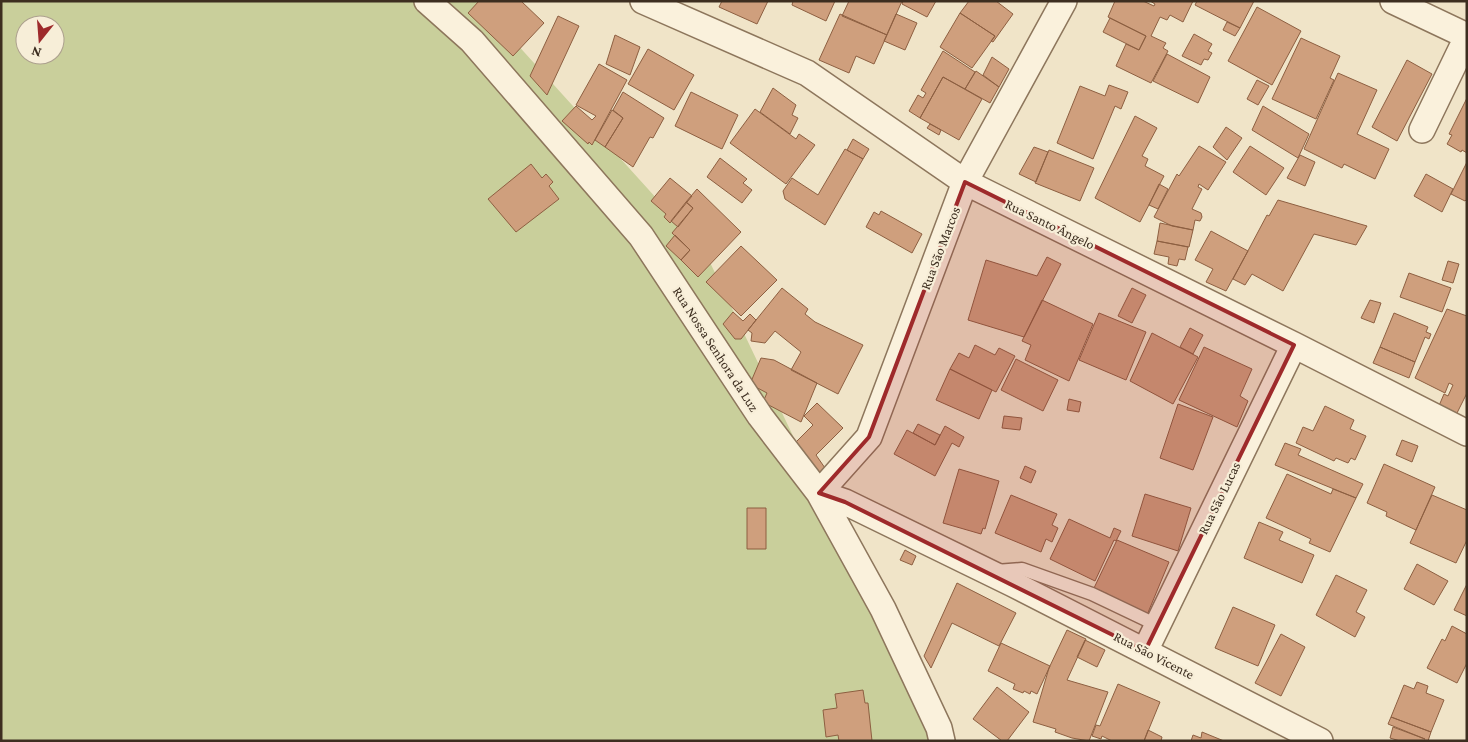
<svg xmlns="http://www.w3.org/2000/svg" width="1468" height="742" font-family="'Crimson Pro',serif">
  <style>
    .green { fill: #c9cf9b; fill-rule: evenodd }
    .building { fill: #cf9f7d; stroke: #8d5f41 }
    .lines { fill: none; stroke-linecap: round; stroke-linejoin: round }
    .service-casing { stroke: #8d765c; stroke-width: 15 }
    .minor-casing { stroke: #8d765c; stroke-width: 28 }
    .service { stroke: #faf1dc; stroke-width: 12 }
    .minor { stroke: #faf1dc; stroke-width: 25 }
    .marked { fill: #9e2a2b; fill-opacity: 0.2; stroke: #9e2a2b; stroke-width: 4; stroke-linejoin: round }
    .labels { text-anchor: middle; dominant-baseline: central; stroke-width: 4.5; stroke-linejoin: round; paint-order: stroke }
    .street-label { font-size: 14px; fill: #3d2e20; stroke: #f7eed8 }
  </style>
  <rect width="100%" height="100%" fill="#f0e4c8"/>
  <path class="green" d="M1,1H478L705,252L939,741H1ZM25,25H55V55H25Z"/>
  <path class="building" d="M479,1H521L544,23L513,56L468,13Z
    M722,1H768L757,24L719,7Z
    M793,1H835L826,21L792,5Z
    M849,1H902L887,35L842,16Z
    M903,1H936L927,17L902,4Z
    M969,1H996L1013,14L993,42L991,41L995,36L960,13Z
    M1115,1H1143L1154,6L1155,4L1150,1H1193L1183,22L1170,15L1167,20L1160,17L1151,36L1166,43L1163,48L1168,51L1151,83L1116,66L1126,44L1139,50L1146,36L1108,17Z
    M1197,1H1254L1240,28L1195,5Z
    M1257,7L1301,31L1272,85L1228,61Z
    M960,13L995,36L972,68L940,47Z
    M840,14L887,35L874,64L856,56L849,73L819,60Z
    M896,14L917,23L905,50L884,41Z
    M558,16L579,26L547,95L530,76Z
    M1110,18L1146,36L1139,50L1103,32Z
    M1227,22L1240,28L1235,36L1223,30Z
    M1194,34L1212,44L1208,51L1212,53L1208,60L1204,59L1201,65L1182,56Z
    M615,35L640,47L630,75L606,64Z
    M1301,38L1340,56L1330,78L1334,80L1316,119L1272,99Z
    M648,49L694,75L674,110L628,84Z
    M943,51L975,72L965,89L943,77L920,118L909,111L918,95L923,98L926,93L921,90Z
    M1167,54L1210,77L1198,103L1153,81Z
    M992,57L1009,69L999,87L983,75Z
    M1407,60L1432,74L1397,141L1372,127Z
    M599,64L627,80L592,145L589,142L588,144L562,121L576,106L592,120L596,116L576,105Z
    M976,71L999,87L990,103L965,89Z
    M1338,73L1377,90L1357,134L1389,149L1375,179L1344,164L1342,168L1304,149Z
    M943,77L982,99L959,140L920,118Z
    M1257,80L1269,86L1258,105L1247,99Z
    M1109,85L1128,92L1121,109L1115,106L1093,159L1057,143L1080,86L1105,96Z
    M773,88L796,105L792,115L798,118L790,134L760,112Z
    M623,92L664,118L653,138L650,137L633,167L605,147L623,118L613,110Z
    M691,92L738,115L722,149L675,126Z
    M1467,98V153L1462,150L1461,152L1447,144L1452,135L1449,134Z
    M1263,106L1309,134L1298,158L1252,130Z
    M755,109L796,139L799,134L815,145L786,184L730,143Z
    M612,110L623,118L605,147L595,140Z
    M1135,116L1157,128L1142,156L1148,159L1145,166L1164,176L1140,222L1095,198Z
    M930,124L941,130L939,135L927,128Z
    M1226,127L1242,138L1227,160L1213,147Z
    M853,139L869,149L863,159L847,150Z
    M1199,146L1226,162L1208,190L1199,184L1198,187L1202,189L1192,209L1201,213L1202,217L1200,221L1195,220L1193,230L1172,226L1154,217L1177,174L1179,176Z
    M1250,146L1284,168L1266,195L1233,172Z
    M1034,147L1048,152L1036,182L1019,174Z
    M845,149L863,159L825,225L785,199L783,191L792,178L818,195Z
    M1049,150L1094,168L1080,201L1035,183Z
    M1300,155L1315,162L1305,186L1287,178Z
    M720,158L747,179L743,183L752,190L742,203L707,177Z
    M1467,162V199L1465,201L1451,194Z
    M531,164L542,178L546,174L553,182L549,186L559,199L516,232L488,199Z
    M1426,174L1453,189L1442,212L1414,196Z
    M670,178L692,196L670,223L664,217L666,214L651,201Z
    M1159,184L1168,189L1158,209L1149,205Z
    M697,189L741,232L698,277L681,260L690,250L672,233L693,208L686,202Z
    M1278,200L1367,226L1356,245L1314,234L1283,291L1252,274L1245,285L1233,279L1267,215L1269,216Z
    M686,202L693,208L678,227L671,221Z
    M881,211L922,234L912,253L866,227L874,212L879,215Z
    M1160,223L1193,230L1189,247L1157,241Z
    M1211,231L1248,251L1226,291L1206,282L1213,269L1195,260Z
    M675,235L690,250L681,260L666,246Z
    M1157,241L1188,247L1185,260L1179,259L1177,266L1168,264L1169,257L1154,254Z
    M741,246L777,280L741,316L706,282Z
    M1047,257L1061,264L1024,337L968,320L986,260L1037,276Z
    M1448,261L1459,264L1453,283L1442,280Z
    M1409,273L1451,288L1442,312L1400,297Z
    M782,288L808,309L805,314L815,322L863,345L838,394L791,370L801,352L775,331L765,343L751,341L752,333L748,330Z
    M1132,288L1146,295L1132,323L1118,316Z
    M1042,300L1093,324L1069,381L1025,360L1031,345L1022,341Z
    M1370,300L1381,303L1374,323L1361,318Z
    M1447,309L1467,316V393L1455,417L1438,408L1444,394L1448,396L1453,385L1449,383L1445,393L1415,378Z
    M733,312L743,321L750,314L756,320L741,339H735L723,324Z
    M1099,313L1146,332L1126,380L1079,360Z
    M1394,313L1428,327L1426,332L1431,334L1429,339L1425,337L1415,362L1380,347Z
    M1190,328L1203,335L1193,354L1180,347Z
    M1152,333L1198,357L1173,404L1130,381Z
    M975,345L995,355L999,348L1015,356L996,392L950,369L959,353L969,358Z
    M1204,347L1252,369L1240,396L1248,401L1237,427L1179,400Z
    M1380,347L1415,362L1409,378L1373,363Z
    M761,358L774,360L817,383L801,422L763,402L767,393L750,384Z
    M1016,359L1058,380L1043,411L1001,390Z
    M950,369L992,390L979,419L936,400Z
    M1069,399L1081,402L1079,412L1067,410Z
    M817,403L843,428L816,455L825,468L816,476L794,444L813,425L804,416Z
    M1178,404L1213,417L1193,470L1160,458Z
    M1325,406L1354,420L1350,429L1366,436L1355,460L1351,458L1348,463L1336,458L1334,461L1296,443L1303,427L1313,431Z
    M1004,416L1022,418L1020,430L1002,428Z
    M918,424L940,435L935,445L913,433Z
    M945,426L964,437L959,447L952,443L935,476L894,454L907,430L935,445Z
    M1402,440L1418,446L1412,462L1396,455Z
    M1285,443L1301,449L1298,455L1363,484L1356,498L1275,465Z
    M1384,464L1435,487L1416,530L1386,516L1387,512L1367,503Z
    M1025,466L1036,471L1031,483L1020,478Z
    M959,469L999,481L985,529L983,528L981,534L943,523Z
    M1287,474L1331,494L1333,489L1356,498L1330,552L1309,543L1311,539L1266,518Z
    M1145,494L1191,508L1178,551L1132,536Z
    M1011,495L1057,514L1052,525L1058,528L1052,542L1046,539L1041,552L995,533Z
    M1432,495L1467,510V540L1456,563L1410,543Z
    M747,508H766V549H747Z
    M1069,519L1110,538L1114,528L1121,531L1116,541L1114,540L1095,581L1050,559Z
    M1259,522L1283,532L1279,540L1314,555L1302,583L1244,558Z
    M1117,540L1169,562L1147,615L1107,597L1108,594L1094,588Z
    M905,550L916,556L912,565L900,560Z
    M1417,564L1448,581L1434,605L1404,589Z
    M1336,575L1367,590L1356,612L1365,617L1355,637L1316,615Z
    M957,583L1016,613L999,646L952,623L931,668L924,656Z
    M1467,584V616L1454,610Z
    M1233,607L1275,625L1258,666L1215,648Z
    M1452,626L1467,634V663L1457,683L1427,668L1442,639L1445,641Z
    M1067,630L1086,639L1067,680L1108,692L1089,741L1072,738L1055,732L1056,729L1033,722L1049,668Z
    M1281,634L1305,647L1281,696L1255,683Z
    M1085,640L1105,650L1097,667L1077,657Z
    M1001,643L1050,666L1037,694L1031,691L1030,694L1024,691L1023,693L1013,689L1015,684L988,671Z
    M1417,682L1428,686L1426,693L1444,700L1431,732L1391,717L1404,685L1414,689Z
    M1118,684L1160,702L1144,741H1112L1102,736L1101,739L1092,736L1096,725L1100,726Z
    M997,687L1029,712L1007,741H1002L973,719Z
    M863,690L865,703H868L872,741H839L838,735L826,737L823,710L837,708L835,694Z
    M1391,717L1431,732L1428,741H1400L1390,738L1393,727L1425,739L1388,724Z
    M1148,730L1162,737L1161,741H1144Z
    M1202,732L1224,741H1191L1193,735L1201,738Z"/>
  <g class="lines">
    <defs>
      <path id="service" d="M996,571L1022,569L1092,594L1157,625"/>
      <path id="minor" d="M427,1L472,41L641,236L760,416L819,493L883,609L939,728L942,741
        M643,1L807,73L965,182L1294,345L1467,433
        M1064,1L965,182L869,437L819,493L845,502L1013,584L1320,741
        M1393,1L1467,36
        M1422,130L1467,37
        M1145,651L1294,345"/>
    </defs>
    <use href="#service" class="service-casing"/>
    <use href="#minor" class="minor-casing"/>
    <use href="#service" class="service"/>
    <use href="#minor" class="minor"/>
  </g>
  <path class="marked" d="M965,182L1294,345L1145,651L845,502L819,493L869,437Z"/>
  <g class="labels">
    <g class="street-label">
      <text transform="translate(1050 224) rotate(26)">Rua Santo Ângelo</text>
      <text transform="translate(940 248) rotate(-69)">Rua São Marcos</text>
      <text transform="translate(716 349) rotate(57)">Rua Nossa Senhora da Luz</text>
      <text transform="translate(1219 498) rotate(-64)">Rua São Lucas</text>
      <text transform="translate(1154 655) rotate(27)">Rua São Vicente</text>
    </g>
  </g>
  <rect width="1468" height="742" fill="none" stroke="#3d2e20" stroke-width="5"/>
  <g transform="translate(40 40) rotate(197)"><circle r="24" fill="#f7eed8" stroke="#ada18e"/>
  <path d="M0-4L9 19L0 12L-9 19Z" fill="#9e2a2b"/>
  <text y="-8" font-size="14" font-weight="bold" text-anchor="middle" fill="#3d2e20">N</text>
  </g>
</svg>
